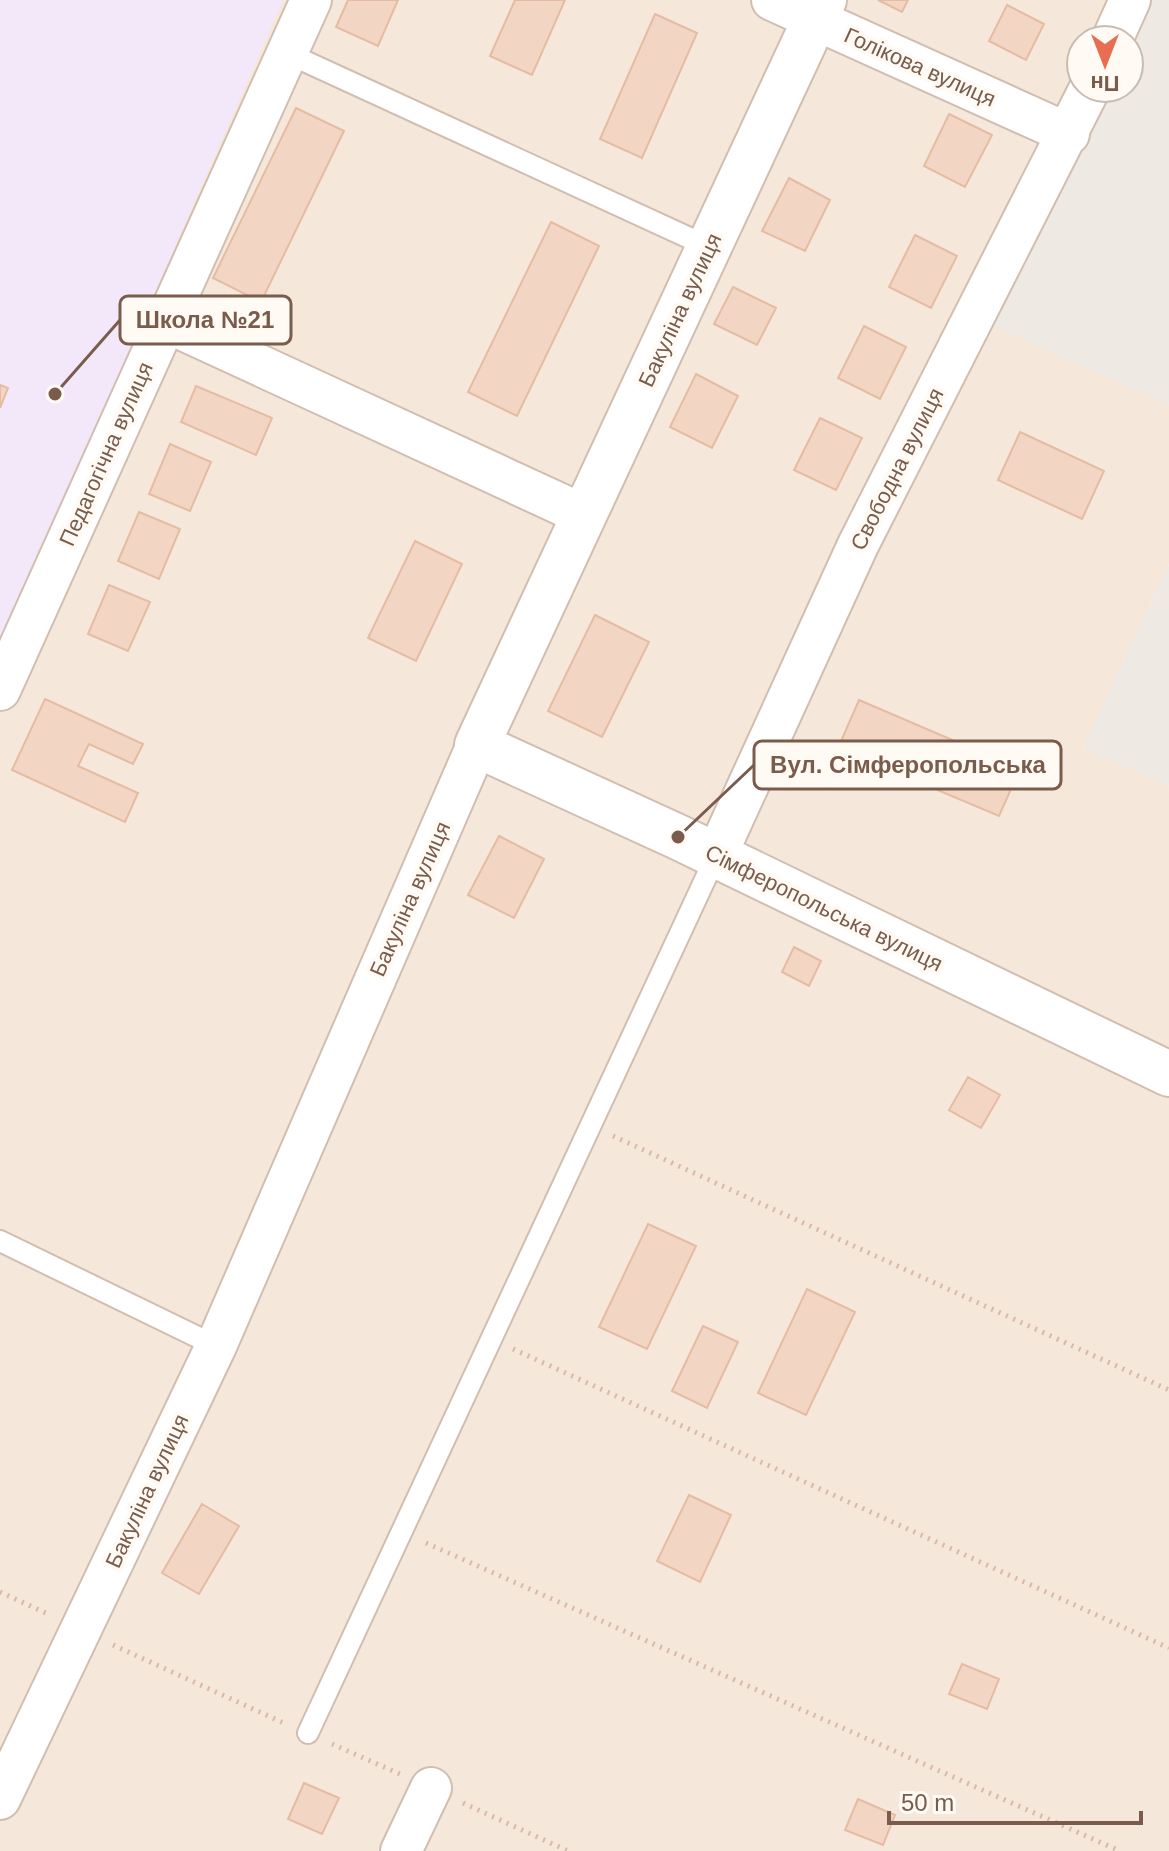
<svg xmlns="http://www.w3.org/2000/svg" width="1169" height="1851" font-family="Arial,sans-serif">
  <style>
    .residential { fill: #f5e8da }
    .industrial { fill: #efe9e4 }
    .education { fill: #f3e8fa }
    .building { fill: #f3d5c3; stroke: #e6bba3; stroke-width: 2 }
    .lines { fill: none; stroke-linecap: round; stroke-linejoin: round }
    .service-casing { stroke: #d1beb0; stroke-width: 24 }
    .minor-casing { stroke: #d1beb0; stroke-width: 44 }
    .tertiary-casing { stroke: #d1beb0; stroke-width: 48 }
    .path { stroke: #d9b8a5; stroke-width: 5; stroke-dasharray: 2 6; stroke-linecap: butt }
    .service { stroke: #fff; stroke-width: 20 }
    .minor { stroke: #fff; stroke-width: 40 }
    .tertiary { stroke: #fff; stroke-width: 44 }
    .labels { text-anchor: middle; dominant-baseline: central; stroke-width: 8; stroke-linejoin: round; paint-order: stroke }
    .street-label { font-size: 22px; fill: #7a5c4d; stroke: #fffaf3 }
    .leader { fill: none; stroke: #7a5c4d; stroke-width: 3 }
    .callout-dot { fill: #7a5c4d; stroke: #fffaf3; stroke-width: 3 }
    .callout { fill: #fffaf3; stroke: #7a5c4d; stroke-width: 3 }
    .callout-label { font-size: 24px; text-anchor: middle; font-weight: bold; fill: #7a5c4d }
  </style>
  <rect width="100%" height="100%" fill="#fdf6ec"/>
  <path class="residential" d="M0,0H1132L1113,40H1081V88L982,320L1169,405V564L1083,748L1169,786V1851H0Z"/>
  <path class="industrial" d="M1132,0H1169V405L982,321L1090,88H1129Z
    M1169,564V786L1083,748Z"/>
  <path class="education" d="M0,0H283L0,646Z"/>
  <path class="building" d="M348,0H398L378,46L336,27Z
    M515,0H565L532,75L490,56Z
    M878,0H908L902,12Z
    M1007,5L1044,24L1026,60L989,41Z
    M655,14L697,33L642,158L600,139Z
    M296,108L344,131L261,302L213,278Z
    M949,114L992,135L965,187L924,166Z
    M789,178L830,200L805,251L762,231Z
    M551,222L599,246L517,416L468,392Z
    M915,235L957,256L931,308L889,287Z
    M733,287L776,308L757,345L714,324Z
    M864,326L906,347L880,399L838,378Z
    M696,374L738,396L712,448L670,427Z
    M0,385L8,388L0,408Z
    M196,386L272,418L256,455L181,422Z
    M820,418L862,438L836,490L794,470Z
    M1020,432L1104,471L1082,519L998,480Z
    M170,444L211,462L190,511L149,494Z
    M139,512L180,529L159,579L118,561Z
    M415,541L462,564L416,661L368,638Z
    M109,585L150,602L128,651L88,634Z
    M595,615L649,642L602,737L548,711Z
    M45,699L143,744L133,764L89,744L78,766L138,793L125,822L12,770Z
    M859,700L1020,769L999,816L838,748Z
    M499,836L544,859L514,918L468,895Z
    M794,947L821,961L809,986L782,972Z
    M968,1077L1000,1095L981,1128L949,1110Z
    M648,1224L696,1246L647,1349L599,1327Z
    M807,1289L855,1312L806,1415L758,1393Z
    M703,1326L738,1342L707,1408L672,1391Z
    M689,1495L731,1515L700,1582L657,1561Z
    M202,1504L239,1526L199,1594L162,1573Z
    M962,1664L999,1679L987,1709L949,1694Z
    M304,1783L339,1798L322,1834L288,1819Z
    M858,1799L895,1815L883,1845L845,1830Z"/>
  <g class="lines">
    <defs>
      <path id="service" d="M287,53L709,247
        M0,1241L216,1346
        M308,1733L716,856"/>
      <path id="minor" d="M772,0L1069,134
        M1112,40L1130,0
        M166,322L584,515
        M0,690L311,0
        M716,856L858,545L1090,88
        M0,1799L216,1346L477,745
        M401,1851L431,1788"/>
      <path id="tertiary" d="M824,0L477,745L678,837L1169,1074"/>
    </defs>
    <use href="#service" class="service-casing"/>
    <use href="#minor" class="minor-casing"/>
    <use href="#tertiary" class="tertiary-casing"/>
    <path class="path" d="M613,1136L1169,1390
      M513,1349L1169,1648
      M426,1543L1120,1851
      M0,1592L50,1615
      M113,1645L286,1724
      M332,1744L400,1774
      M463,1803L568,1851"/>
    <use href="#service" class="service"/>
    <use href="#minor" class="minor"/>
    <use href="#tertiary" class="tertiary"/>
  </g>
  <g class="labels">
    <g class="street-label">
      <text transform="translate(920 67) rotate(24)">Голікова вулиця</text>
      <text transform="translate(680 310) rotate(-65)">Бакуліна вулиця</text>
      <text transform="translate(106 454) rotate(-66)">Педагогічна вулиця</text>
      <text transform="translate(897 469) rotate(-63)">Свободна вулиця</text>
      <text transform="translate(410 899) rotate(-66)">Бакуліна вулиця</text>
      <text transform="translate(824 908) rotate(26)">Сімферопольська вулиця</text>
      <text transform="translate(147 1491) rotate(-65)">Бакуліна вулиця</text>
    </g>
  </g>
  <path class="leader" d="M55 394L120 320M678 837L754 765"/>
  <g class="callout-dot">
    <circle cx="55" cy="394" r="8"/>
    <circle cx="678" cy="837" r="8"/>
  </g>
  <g class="callout">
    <rect x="120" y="296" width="171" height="48" rx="8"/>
    <rect x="754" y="741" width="307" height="48" rx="8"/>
  </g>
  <g class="callout-label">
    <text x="205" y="328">Школа №21</text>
    <text x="908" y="773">Вул. Сімферопольська</text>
  </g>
  <g transform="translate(1105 64) rotate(180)"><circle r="38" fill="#fffaf3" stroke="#cabbb1" stroke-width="2"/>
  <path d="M0-6L14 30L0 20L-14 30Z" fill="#e76f51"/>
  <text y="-12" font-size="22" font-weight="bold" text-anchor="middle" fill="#7a5c4d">Пн</text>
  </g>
  <path d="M889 1811v12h252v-12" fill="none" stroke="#7a5c4d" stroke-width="4"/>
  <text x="901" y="1811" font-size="24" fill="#7a5c4d" stroke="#fffaf3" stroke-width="6" paint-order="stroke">50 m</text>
</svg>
